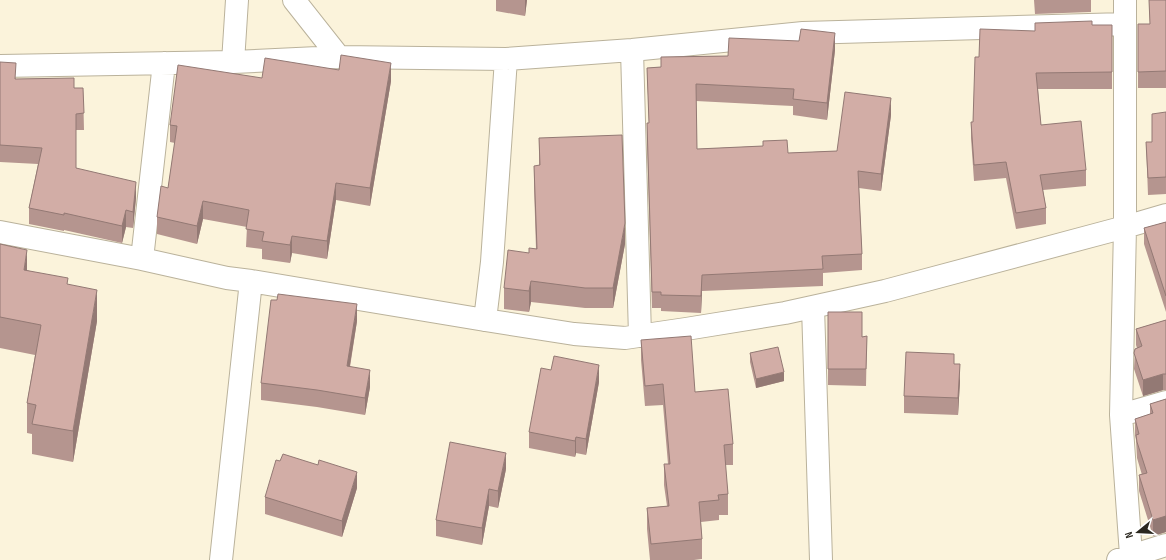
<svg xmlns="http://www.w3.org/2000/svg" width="1166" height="560" font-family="'Sofia Sans Condensed',sans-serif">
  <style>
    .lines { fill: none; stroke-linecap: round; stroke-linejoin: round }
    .minor-casing { stroke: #bab29b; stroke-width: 24 }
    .minor { stroke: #fff; stroke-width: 22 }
    .wall { fill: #b5958f }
    .shaded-wall { fill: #937974 }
    .building { fill: #d2ada6; stroke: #937974 }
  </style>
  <rect width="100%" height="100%" fill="#fbf3db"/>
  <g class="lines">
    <defs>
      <path id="minor" d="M294,0L339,57
        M1125,0V227L1121,415L1131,555
        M632,50L640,336
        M233,62L237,0
        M0,66L233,62L339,57L506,59L632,50L803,33L1125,24
        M0,232L142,259L227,278L251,281L485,320L574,334L625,338L686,329L785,313L885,291L1125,227L1166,215
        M142,259L164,63
        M813,307L821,560
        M485,320L492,262L506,59
        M1121,415L1166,402
        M221,560L251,281
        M1118,560L1166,545"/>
    </defs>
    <use href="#minor" class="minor-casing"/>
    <use href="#minor" class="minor"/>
  </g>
  <path class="wall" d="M496,0H527L525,16L496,11Z
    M1034,0H1091V12L1035,14Z
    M1149,0H1166V88H1138V24H1150Z
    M1092,25H1112V89H1038L1041,125L1086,170V186L1043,190L1046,208V224L1016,229L1006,178L974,181L971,138V122H973L979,57L1035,31Z
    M835,50L827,120L793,115V106L696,101L697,149L763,146V141L788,153L837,151L891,115L881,191L859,188L862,254V270L823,273V286L702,291L701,313L661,311V308H652L647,140V123H649L647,68L661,67V57L728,56Z
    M0,62L16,79L74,88H83L84,130H76V168L136,198L133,228L126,227L122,243L64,230V231L29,224V208L38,164L0,162Z
    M262,78L391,81L370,206L336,200L327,259L292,253L290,263L262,259V249L246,247L247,227L203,219L197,244L157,234V217L168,188L175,143L170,142V125Z
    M1166,112V194L1148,195L1146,142H1152Z
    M539,138L625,244L613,308H585L531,302L529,312L504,309V288L529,253L536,249L534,186V166H539Z
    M1166,222V312L1144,244V228Z
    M0,244L27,270L68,285L97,321L73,462L32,454V434L27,433V403L35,355L0,348Z
    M828,312L862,337L867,336L866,386L828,385Z
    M1166,320V390H1163L1143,396L1134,369L1135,349L1137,348L1136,345V329Z
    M357,321L350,367L370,387L365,415L317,407L261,400V383Z
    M641,340L695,392L733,444V465H725L728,494V515H719V520L701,522L702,539V559L694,560H650L647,529V508L667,506L664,485V464H668L663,405L645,406L641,360Z
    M750,353L784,381L756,388L750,362Z
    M954,364L960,381L958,415L904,413V396Z
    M599,382L586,455L576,453L575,457L529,448V432Z
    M1166,399V532L1153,536L1139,491V475H1142L1137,458L1136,440L1135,435V419L1150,414V404Z
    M506,469L498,508L489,506L482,545L436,536V520Z
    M357,488L342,537L265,514V497Z"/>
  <path class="shaded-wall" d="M525,0H527L525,16Z
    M835,33V50L827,120V103Z
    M391,63V81L370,206V188Z
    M891,98V115L881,191V174Z
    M136,182V198L133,228V212Z
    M336,183V200L327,259V241Z
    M203,201V219L197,244V226Z
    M126,210V227L122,243V226Z
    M625,223V244L613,308V288Z
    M292,236V253L290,263V245Z
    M27,250V280L24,270Z
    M702,275V291L701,313V296Z
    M531,281V302L529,312V291Z
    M97,290V321L73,462V431Z
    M357,304V321L347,383V366Z
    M960,364V381L958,415V398Z
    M599,365V382L586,455V439Z
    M370,370V387L365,415V398Z
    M784,372V381L756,388V379Z
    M1163,374V390L1143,396V380Z
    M576,437V453L575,457V441Z
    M506,453V469L498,508V491Z
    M357,472V488L342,537V521Z
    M489,489V506L482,545V528Z
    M1166,516V532L1153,536V520Z"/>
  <path class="building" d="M1149,0H1166V71L1138,72V24H1150Z
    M1092,21V25H1112V72L1036,73L1041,125L1081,121L1086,170L1040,175L1046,208L1016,213L1006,162L974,165L971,122H973L975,57H979L980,29L1035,31V23Z
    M801,29L835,33L827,103L793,99L794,89L696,84L697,149L763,146V141L787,140L788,153L837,151L845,92L891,98L881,174L858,171L862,254L822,256L823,269L702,275L701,296L661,295V292H652L647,123H649L647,68L661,67V57L728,56L729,38L799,41Z
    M341,55L391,63L370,188L336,183L327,241L292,236L290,245L262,241L264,232L246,229L249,210L203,201L197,226L157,217L161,186L168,188L177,126L170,125L178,65L262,78L265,58L339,70Z
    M0,62L16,63L15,79L74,78V88H83L84,113L76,114V168L136,182L133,212L126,210L122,226L64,213V215L29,208L42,148L0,145Z
    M1166,112V177L1148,178L1146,142H1152V114Z
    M622,135L625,223L613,288H585L531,281L529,291L504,288L508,250L529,253V248L537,249L534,166L540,165L539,138Z
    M1166,222V296L1144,228Z
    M0,244L27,250L24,270L68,278L67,284L97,290L73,431L32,424L36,405L27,403L41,325L0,317Z
    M278,294L357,304L347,366L370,370L365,398L317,390L261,383L271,300H277Z
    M828,312H862V337L867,336L866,369H828Z
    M1166,320V374H1163L1143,380L1134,353L1135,349L1142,346L1136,329Z
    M691,336L695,392L728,389L733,444L724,445L728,494L718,495L719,500L699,502L702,539L651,544L647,508L669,506L664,464H670L663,384L645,386L641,340Z
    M778,347L784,372L756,379L750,353Z
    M906,352L954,354V364H960L958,398L904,396Z
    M554,356L599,365L586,439L576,437L575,441L529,432L541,368L551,370Z
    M1166,399V516L1153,520L1139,475L1147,473L1137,442L1136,435L1139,434L1135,419L1153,413L1150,404Z
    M450,442L506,453L498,491L489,489L482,528L436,520Z
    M283,454L318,465L319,460L357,472L342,521L265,497L276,460L280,461Z"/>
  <g transform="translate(1138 532) rotate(252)" stroke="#ffffff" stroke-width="3" paint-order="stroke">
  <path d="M0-3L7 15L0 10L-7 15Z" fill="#2a271e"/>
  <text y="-6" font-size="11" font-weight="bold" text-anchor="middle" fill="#2a271e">N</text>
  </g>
</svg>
